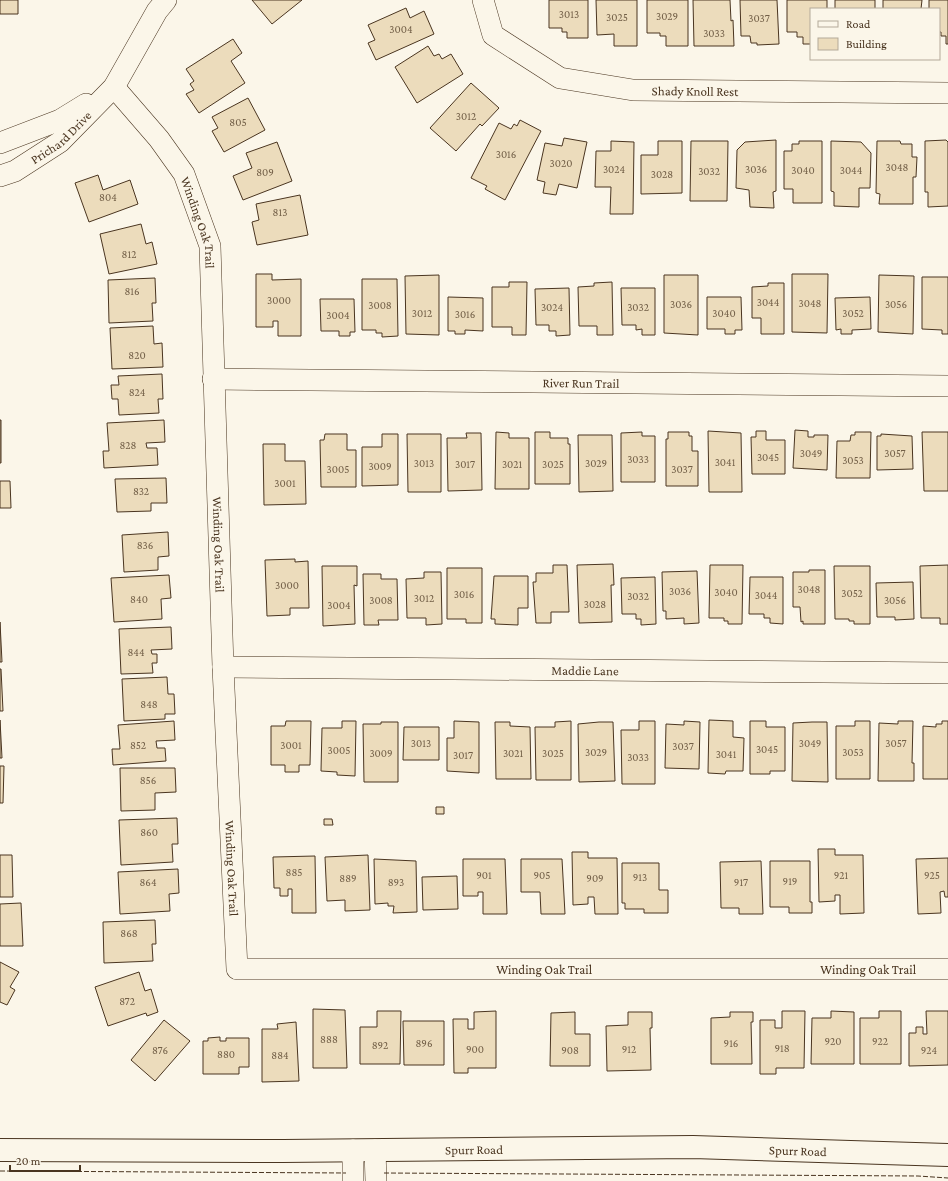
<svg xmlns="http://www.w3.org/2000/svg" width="948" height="1181" font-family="'Crimson Pro',serif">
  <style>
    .building { fill: #ecdcbc; stroke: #4a3520 }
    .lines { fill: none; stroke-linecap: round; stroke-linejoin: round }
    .street-casing { stroke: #4a3520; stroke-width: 22 }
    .secondary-casing { stroke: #4a3520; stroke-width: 24 }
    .street { stroke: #fbf6e9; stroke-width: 21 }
    .secondary { stroke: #fbf6e9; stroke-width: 22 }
    .fence { stroke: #4a3520; stroke-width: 1; stroke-dasharray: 5 2; stroke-linecap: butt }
    .labels { text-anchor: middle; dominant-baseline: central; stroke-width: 3; stroke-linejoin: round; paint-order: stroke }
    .number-label { font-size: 11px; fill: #725f47 }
    .street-label { font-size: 13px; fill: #4a3520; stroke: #fbf6e9 }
  </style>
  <rect width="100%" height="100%" fill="#fbf6e9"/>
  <path class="building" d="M0,0H18V14H0Z
    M252,0H302L272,24Z
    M549,0H588V38H567V32H562V28H549Z
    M596,0H637V46H614V34L597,35Z
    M647,0H688V46H666V36H660V33H647Z
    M693,0H730L731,21L733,20L734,46H694Z
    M740,0H777L779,44L757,45V43H751L750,36H741Z
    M787,0H827V9H811V44H803V37H797V32H787Z
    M835,0H875V9H835Z
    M883,0H922L921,9H883Z
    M929,0H948V44H946V36H941V32H939V9H929Z
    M406,8L410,18L424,11L434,34L376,60L368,43L375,40L368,25Z
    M233,39L242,53L231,61L245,83L199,113L186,94L194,90L190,84L194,81L186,69Z
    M428,46L434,56L439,54L442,59L451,54L463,74L417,103L395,67Z
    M471,83L499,108L482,126L480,124L456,151L430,128Z
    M248,98L265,130L224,152L212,131L218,128L212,117Z
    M520,120L541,131L505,200L485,189L487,186L471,178L499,123L511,129L514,124L517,126Z
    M564,138L587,142L577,188L559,184L556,195L543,193L545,182L537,180L545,143L562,146Z
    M776,140V191L773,192L774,208L750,207L749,190L736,188L737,150L745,142Z
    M946,140L948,142V206L928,207V192H925V141Z
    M611,141L634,142L633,214H610L611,187H595L596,151H611Z
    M658,141H682V193L641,194V155H658Z
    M691,141H728L727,201H690Z
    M799,141H822V203H793V189H784V151H792V144H799Z
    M831,141L861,142L871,153L870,188H859V207L834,206V192L831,191Z
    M877,141H900L901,144H912V157H917L916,177H913V204H879L880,194L876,193Z
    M277,142L292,181L243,200L233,176L252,168L246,153Z
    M98,175L103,190L130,180L138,204L89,222L75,183Z
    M300,195L308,235L257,245L252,222L259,220L256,204Z
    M141,224L146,244L152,242L157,264L109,274L100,234Z
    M256,274H272V280L301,279V336H278V321H273V327H256Z
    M792,274H828L827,333L792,332Z
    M439,275V335L406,334L405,276Z
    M664,275H698V335L664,333Z
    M879,275L914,276L913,334L878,332Z
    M922,277H948V334H942V330L922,329Z
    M155,278L156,303H152L153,321L109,323L108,280Z
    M362,279H397L398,336L382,337V333H376V330H362Z
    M509,282H527L526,335H512V327H492V287H509Z
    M612,282L613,335H597V326H579L578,287L594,286V283Z
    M768,283H784V334H761V318H752V287L768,286Z
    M569,288L570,335L556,336V331H549V325H536L535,289Z
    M621,288H655V335H642V329L636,330V325H622Z
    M448,297L483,298V331L465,330V334H455V331H448Z
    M707,297H741L742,330H735V334H725V329H707Z
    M870,297L871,329L852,330V334H841V329L836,330L835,298Z
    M320,299H354L355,332H350V336H339V331H321Z
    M153,326L154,344L162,343L163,367L112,369L110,328Z
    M162,374L163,399H158L159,413L119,415L118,399H112L111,385H119L118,376Z
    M0,420H1V463H0Z
    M164,420L165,442L146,443L147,448H157L158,465L104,468L103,451H109L107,423Z
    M795,430L808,431V437H814V435H828L827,470L793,468Z
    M708,431L741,433L742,492H709Z
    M756,431H766V440H785V474H752L751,437H756Z
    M496,432L509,433V438H529V489H495Z
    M535,432H550V438H568V444H570V484H535Z
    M642,432V436H655V482H621V433Z
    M668,432H689V436H692V451H698V486H666V439H668Z
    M855,432H871L870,478H836L837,441H850L851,435H855Z
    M922,432H948V491H924Z
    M466,433H481L482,490L448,491L447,438H467Z
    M325,434H347V450H356V487H321L320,440H324Z
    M382,434H398V485L362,486V447H382Z
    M407,434H441V492H408Z
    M881,434L912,436L913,469L877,470V436H881Z
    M578,435H612L613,491L579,492Z
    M263,444H285V461H305L306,504L264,505Z
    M166,478L167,503H151V511L117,512L115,479Z
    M0,481H10L11,508H0Z
    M168,532L169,556L158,557V570L124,572L122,535Z
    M295,559V562L308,561L309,608H290V615L267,616L265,560Z
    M613,564L614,585H611L612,622L579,623L577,565Z
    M553,565H567L569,612H551V623H536L533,582H536V573H553Z
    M710,565H743L742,624H728V621H724V618H709Z
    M948,565V624H940V618H921L920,566Z
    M322,566H357V586L354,585L355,624L323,626Z
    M834,566H870V624H854V621H849V619H835Z
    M447,568H482V623H466V619H447Z
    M809,570H825V624H803V621L801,622L800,607H793V572H809Z
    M697,571L699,623L684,624V618L666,619V611H663L662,572Z
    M424,572H441L442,624L426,625V618H407L406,579L424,578Z
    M363,574H381V579H397L398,620H378L379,625H364Z
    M169,575L171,598L161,599L162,619L114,622L111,578Z
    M494,576H528V608H518V625L495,624V619H491Z
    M655,577L656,624L641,625V619H636V614H622L621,578Z
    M750,577H783V624L770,623V618H764V614H749Z
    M913,582L914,619L895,620V617H877L876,583Z
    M0,622L2,662H0Z
    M171,627L172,649L151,650L152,654H157V663H152L153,673L121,674L119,629Z
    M0,669H1L3,711H0Z
    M167,677L168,694H174L175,714H165V719L124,721L122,679Z
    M0,720L2,758H0Z
    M709,720L733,721V737L744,738L743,771H726L725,774L708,773Z
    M174,721L175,740L156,741L157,748H165L166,761L113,765L112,749H120L118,725Z
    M286,721H311L310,765H299V772H285V765H271V726H285Z
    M342,721H356L355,776L337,775V772L321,771L322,728H342Z
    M454,721L479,722V773L447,771V738H454Z
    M571,721V780H536L535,727H555V722Z
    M639,721H655V784H622L621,730H639Z
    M684,721L700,722L699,769L665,768L666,724L684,725Z
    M750,721H766V727H785V771H770V774H750Z
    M855,721H870V779H836V726H855Z
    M898,721H913L912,763H914V781H878L879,723L898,724Z
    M942,721H948V779H923V726L936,727V724H942Z
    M381,722H398V782H364L363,724H381Z
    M495,722H510V726L530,727L531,779H496Z
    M599,722H613L615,781L579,782L578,724Z
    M812,722H827L828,782L792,781L793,723Z
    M404,727H439V760H403Z
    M0,766H4L3,803H0Z
    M120,768H175L176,792L155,793V810L121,811Z
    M436,807H444V814H436Z
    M177,818L178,844H172L173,862L121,865L119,820Z
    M324,819H332L333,825H324Z
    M818,849H835V855H863L864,913L840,914V895H835V901L819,902Z
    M572,852H588V858H617L618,914H595L594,897H588V904L573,905Z
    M0,855H12L13,897H0Z
    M368,855L370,910L345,911V900L327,901L325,857Z
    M315,856L316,913H292V889H288V896H280V888H274L273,857Z
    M948,858V897H945L944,891L940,892L941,913L918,914L916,859Z
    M374,859L416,861L417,912L393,913L394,906H388V903L375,904Z
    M463,859H505L507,914H483V892H478V896H463Z
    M521,859H562L565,914H541L540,892H521Z
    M761,861L763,914H739V908H721L720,862Z
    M770,861H810V902H812V913H789V907H770Z
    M622,863H659V890H668V913H644V909H625V903H622Z
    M178,869L179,893L169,894L170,911L120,914L118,872Z
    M457,876L458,909L423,910L422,877Z
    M21,903L23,946H0V904Z
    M155,920L156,944H152L153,961L104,963L103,922Z
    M0,962L19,972L10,987L15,990L7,1005L0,1002Z
    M139,972L145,991L151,989L158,1012L147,1016L146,1013L108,1026L95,987Z
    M313,1009L345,1010L347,1068H313Z
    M377,1011H401L400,1064H360V1027H377Z
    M496,1011V1068H468V1073H454L453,1019H468V1029H474V1012Z
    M782,1011H805L804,1068H776V1074H760V1020H775V1028H782Z
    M831,1011L854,1012V1064H811L812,1018H831Z
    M879,1011H901V1064H860V1018H879Z
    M926,1011H948V1065L909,1066V1033H916V1027H923V1034H927Z
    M575,1012V1034H590V1066H550L551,1013Z
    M628,1012H652V1028H650L651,1070L607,1071L606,1026L628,1025Z
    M730,1012H753V1022H751L752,1064H711V1018L730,1017Z
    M164,1020L190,1041L155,1081L131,1060Z
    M403,1021H444V1065H404Z
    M296,1022L299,1081L262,1082V1029H278L277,1024Z
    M220,1037V1041H226V1038H249V1067H239V1074H203V1041H208V1038Z"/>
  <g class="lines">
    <defs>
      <g id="street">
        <path id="s1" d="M483,0L493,35L560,78L633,90L948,93"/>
        <path id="s2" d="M114,87L159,139L184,174L210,246L223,667L237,969H948"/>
        <path d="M0,143L60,120L86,104"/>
        <path id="s3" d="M0,176L15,171L60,142L114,87L157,11L166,0"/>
        <path id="s4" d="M213,379L948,386"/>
        <path id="s5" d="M223,667L948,673"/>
        <path d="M353,1150V1181"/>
        <path d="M375,1150L376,1181"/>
      </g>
      <g id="secondary">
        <path id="s6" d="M0,1150L283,1151L693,1147L948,1155"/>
      </g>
    </defs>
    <use href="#street" class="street-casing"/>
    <use href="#secondary" class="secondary-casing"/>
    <use href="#street" class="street"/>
    <use href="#secondary" class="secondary"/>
    <path class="fence" d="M0,1171L346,1173
      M384,1173L918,1176L948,1178"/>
  </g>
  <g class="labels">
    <g class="number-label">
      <text x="569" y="14">3013</text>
      <text x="667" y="16">3029</text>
      <text x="617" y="17">3025</text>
      <text x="759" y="18">3037</text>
      <text x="401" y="29">3004</text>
      <text x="714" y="33">3033</text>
      <text x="466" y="116">3012</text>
      <text x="238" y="122">805</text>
      <text x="506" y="154">3016</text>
      <text x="561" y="163">3020</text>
      <text x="897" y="167">3048</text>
      <text x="614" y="169">3024</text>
      <text x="756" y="169">3036</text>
      <text x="803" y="170">3040</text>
      <text x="851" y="170">3044</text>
      <text x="709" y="171">3032</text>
      <text x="265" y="172">809</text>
      <text x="662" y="174">3028</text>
      <text x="108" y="197">804</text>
      <text x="280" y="212">813</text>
      <text x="129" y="254">812</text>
      <text x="132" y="291">816</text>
      <text x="279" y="300">3000</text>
      <text x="768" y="302">3044</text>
      <text x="810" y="303">3048</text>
      <text x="681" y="304">3036</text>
      <text x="896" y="304">3056</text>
      <text x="380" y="305">3008</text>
      <text x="552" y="307">3024</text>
      <text x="638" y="307">3032</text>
      <text x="422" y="313">3012</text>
      <text x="724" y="313">3040</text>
      <text x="853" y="313">3052</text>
      <text x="465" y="314">3016</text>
      <text x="338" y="315">3004</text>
      <text x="137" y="355">820</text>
      <text x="137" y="392">824</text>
      <text x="128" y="445">828</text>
      <text x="811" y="453">3049</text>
      <text x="895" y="453">3057</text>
      <text x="768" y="457">3045</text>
      <text x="638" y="459">3033</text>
      <text x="853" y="460">3053</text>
      <text x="725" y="462">3041</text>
      <text x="424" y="463">3013</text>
      <text x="596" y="463">3029</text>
      <text x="465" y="464">3017</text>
      <text x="512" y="464">3021</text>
      <text x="553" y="464">3025</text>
      <text x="380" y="466">3009</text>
      <text x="338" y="469">3005</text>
      <text x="682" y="469">3037</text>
      <text x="285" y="483">3001</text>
      <text x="141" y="491">832</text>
      <text x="145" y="545">836</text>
      <text x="287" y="585">3000</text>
      <text x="809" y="589">3048</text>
      <text x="680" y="591">3036</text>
      <text x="726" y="592">3040</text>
      <text x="852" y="593">3052</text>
      <text x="464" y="594">3016</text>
      <text x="766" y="595">3044</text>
      <text x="638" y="596">3032</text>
      <text x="424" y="598">3012</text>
      <text x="139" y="599">840</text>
      <text x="381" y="600">3008</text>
      <text x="895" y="600">3056</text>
      <text x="595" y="604">3028</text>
      <text x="339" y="605">3004</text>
      <text x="136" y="652">844</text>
      <text x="149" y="704">848</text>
      <text x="421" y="743">3013</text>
      <text x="810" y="743">3049</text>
      <text x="896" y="743">3057</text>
      <text x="138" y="745">852</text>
      <text x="291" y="745">3001</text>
      <text x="683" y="746">3037</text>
      <text x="767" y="749">3045</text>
      <text x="339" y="750">3005</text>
      <text x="596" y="752">3029</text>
      <text x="853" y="752">3053</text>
      <text x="381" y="753">3009</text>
      <text x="513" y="753">3021</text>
      <text x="553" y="753">3025</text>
      <text x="726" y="754">3041</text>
      <text x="463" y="755">3017</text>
      <text x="638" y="757">3033</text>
      <text x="148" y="780">856</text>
      <text x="149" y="832">860</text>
      <text x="294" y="872">885</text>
      <text x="484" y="875">901</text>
      <text x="542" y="875">905</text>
      <text x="841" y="875">921</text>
      <text x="932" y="875">925</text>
      <text x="640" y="877">913</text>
      <text x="348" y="878">889</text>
      <text x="595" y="878">909</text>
      <text x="790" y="881">919</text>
      <text x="148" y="882">864</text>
      <text x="396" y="882">893</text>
      <text x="741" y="882">917</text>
      <text x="129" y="933">868</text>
      <text x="127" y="1001">872</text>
      <text x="329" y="1039">888</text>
      <text x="833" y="1041">920</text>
      <text x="880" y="1041">922</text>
      <text x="424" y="1043">896</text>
      <text x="731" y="1043">916</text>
      <text x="380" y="1045">892</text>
      <text x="782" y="1048">918</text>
      <text x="475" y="1049">900</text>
      <text x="629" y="1049">912</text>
      <text x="160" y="1050">876</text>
      <text x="570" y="1050">908</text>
      <text x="929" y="1050">924</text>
      <text x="226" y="1054">880</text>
      <text x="280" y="1055">884</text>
    </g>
    <g class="street-label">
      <text stroke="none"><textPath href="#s1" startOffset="252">Shady Knoll Rest</textPath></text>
      <text stroke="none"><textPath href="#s3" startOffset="73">Prichard Drive</textPath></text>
      <text stroke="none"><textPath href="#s2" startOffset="163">Winding Oak Trail</textPath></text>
      <text stroke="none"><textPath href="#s4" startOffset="368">River Run Trail</textPath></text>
      <text stroke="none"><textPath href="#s2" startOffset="487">Winding Oak Trail</textPath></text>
      <text stroke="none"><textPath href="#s5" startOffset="362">Maddie Lane</textPath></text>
      <text stroke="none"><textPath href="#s2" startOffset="811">Winding Oak Trail</textPath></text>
      <text stroke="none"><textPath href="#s2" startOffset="1219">Winding Oak Trail</textPath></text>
      <text stroke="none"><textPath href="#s2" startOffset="1543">Winding Oak Trail</textPath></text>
      <text stroke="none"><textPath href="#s6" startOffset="474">Spurr Road</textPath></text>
      <text stroke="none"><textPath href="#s6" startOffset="798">Spurr Road</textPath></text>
    </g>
  </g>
  <rect x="810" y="8" width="130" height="52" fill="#fbf6e9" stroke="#b4a999"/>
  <rect x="818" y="21" width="20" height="6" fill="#fbf6e9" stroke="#b4a999"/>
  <text x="846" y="28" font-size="12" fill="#4a3520">Road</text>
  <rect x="818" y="38" width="20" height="12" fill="#ecdcbc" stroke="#b4a999"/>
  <text x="846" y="48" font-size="12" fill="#4a3520">Building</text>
  <path d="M10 1165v6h70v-6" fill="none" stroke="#4a3520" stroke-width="2"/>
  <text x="16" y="1165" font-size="12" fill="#4a3520" stroke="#fbf6e9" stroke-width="3" paint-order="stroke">20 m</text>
</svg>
